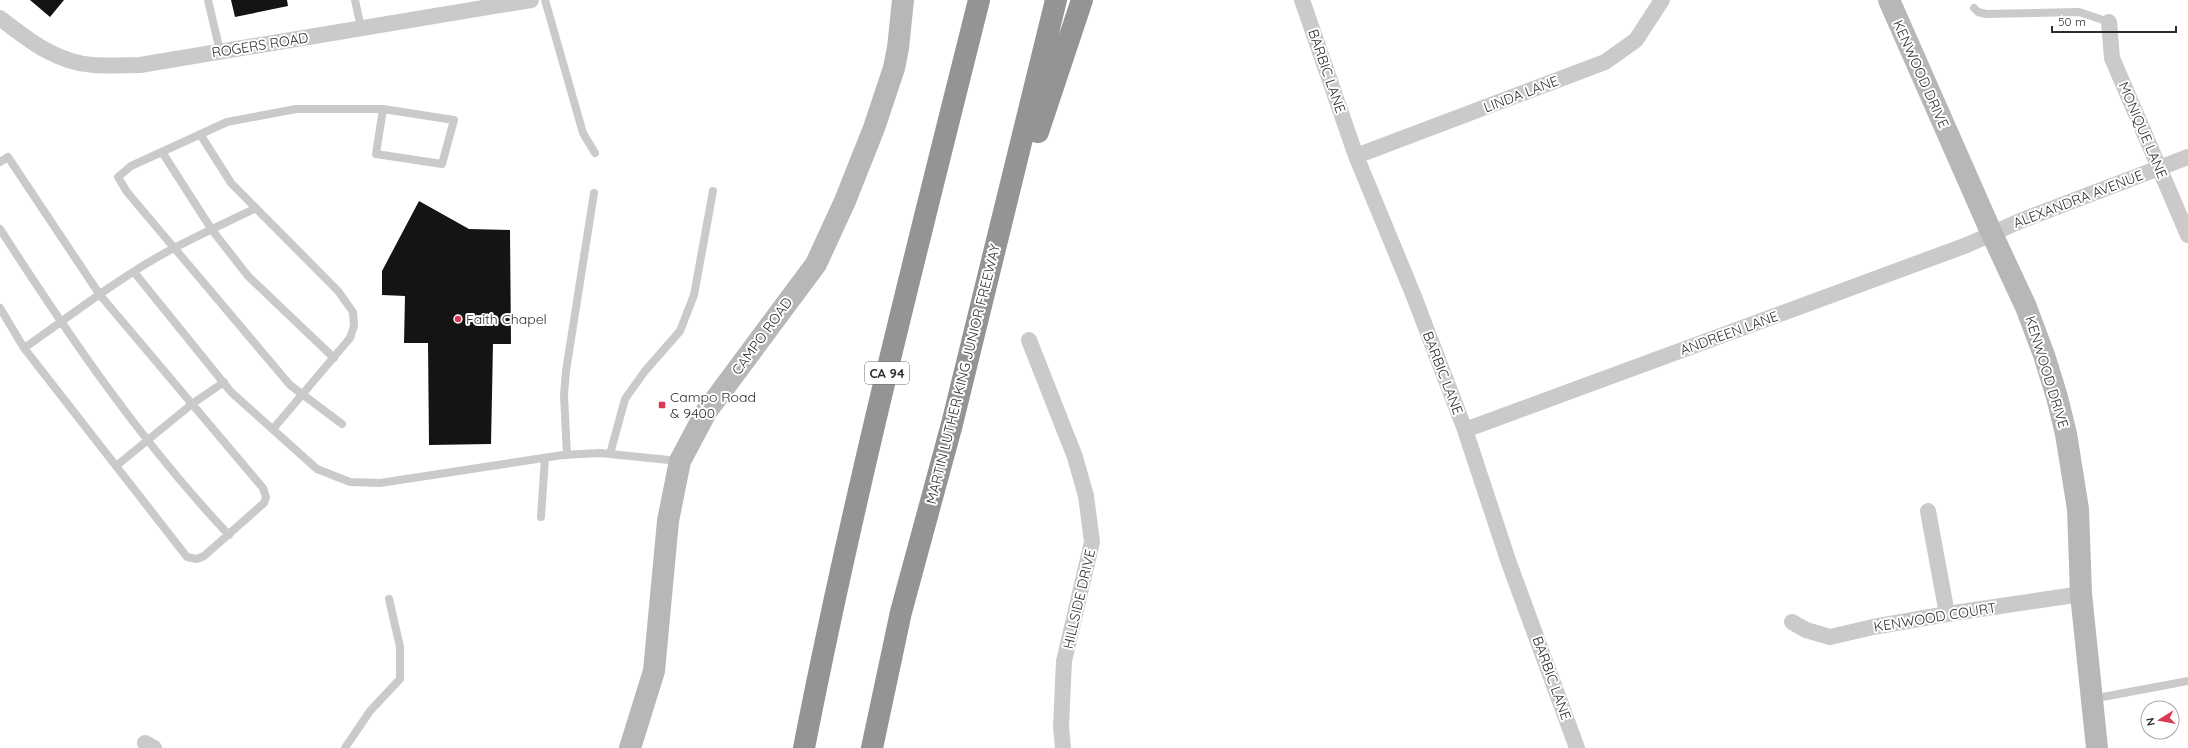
<svg xmlns="http://www.w3.org/2000/svg" width="2188" height="748" font-family="Quicksand,sans-serif">
  <style>
    .building { fill: #141414 }
    .lines { fill: none; stroke-linecap: round; stroke-linejoin: round }
    .service { stroke: #cacaca; stroke-width: 8 }
    .minor { stroke: #cacaca; stroke-width: 16 }
    .secondary { stroke: #b7b7b7; stroke-width: 22 }
    .motorway { stroke: #949494; stroke-width: 22 }
    .poi-dot { fill: #db3952; stroke: #fff; stroke-width: 1.5 }
    .labels { text-anchor: middle; dominant-baseline: central; stroke-width: 4; stroke-linejoin: round; paint-order: stroke }
    .shield { fill: #fff; stroke: #6c6c6c; stroke-width: 1 }
    .shield-label { font-size: 13px; font-weight: bold; fill: #2d2d2d }
    .street-label { font-size: 14px; fill: #2d2d2d; stroke: #fff }
    .poi-label { font-size: 14px; fill: #2d2d2d; stroke: #fff; text-anchor: start }
  </style>
  <rect width="100%" height="100%" fill="#fff"/>
  <path class="building" d="M30,0H64L50,17Z
    M231,0H287L288,6L235,17Z
    M419,201L469,229L510,230L511,344H493L491,444L429,445L428,343H404L405,296L382,295V271Z"/>
  <g class="lines">
    <path class="service" d="M208,0L220,51
      M355,0L361,28
      M545,0L583,133L595,153
      M1974,8L1978,12L1986,14L2079,12L2109,22
      M383,109L454,120L442,164L376,154Z
      M200,134L231,183L338,291L353,312L354,326L350,338L273,429
      M162,152L212,230L248,276L334,358
      M0,162L8,157L100,295L263,488L266,497L264,503L204,556L197,559L187,557L24,348C73,314 121,276 174,248C201,234 229,221 256,208
      M0,229C69,336 141,442 229,535
      M134,272L231,392L317,469L350,482L380,483L563,455L600,453L679,461
      M0,308L24,348
      M342,424L290,385L127,192L118,177L131,166L227,122L296,109H383
      M610,454L625,399L645,371L680,331L694,295L713,191
      M567,455L564,395L566,371L594,193
      M116,466L192,404L224,382
      M541,517L545,458
      M2092,699L2188,681
      M345,748L370,711L400,679V647L389,599"/>
    <path class="minor" d="M1302,0L1356,156L1413,294L1465,430L1509,563L1577,748
      M0,18C27,39 57,63 93,65C108,66 124,65 140,65L531,0
      M2109,22L2112,58L2188,235
      M1356,156L1605,62L1636,40L1662,0
      M1029,340L1075,457L1086,496L1092,542L1064,661L1061,727L1063,748
      M1465,430L1967,245L2020,221L2188,157
      M1928,511L1947,614
      M1792,622L1806,630L1830,637L1873,627L1947,614L2081,594
      M145,743L154,748"/>
    <path class="secondary" d="M1889,0L1992,234L2026,307L2044,355L2057,397L2066,434L2078,509L2081,594L2097,748
      M630,748L654,671L668,521L680,461L706,412L816,264L845,201L874,128L894,68L898,48L903,0"/>
    <path class="motorway" d="M1038,132L1082,0
      M804,748C853,497 917,248 979,0
      M872,748L901,612L952,424L1056,0"/>
  </g>
  <g class="poi-dot">
    <circle cx="458" cy="319" r="4"/>
    <rect x="658" y="401" width="8" height="8" rx="2"/>
  </g>
  <g class="labels">
    <rect class="shield" x="865" y="362" width="44" height="22" rx="3"/>
    <g class="shield-label">
      <text x="887" y="373">CA 94</text>
    </g>
    <g class="street-label">
      <text transform="translate(260 45) rotate(-9)">ROGERS ROAD</text>
      <text transform="translate(1327 71) rotate(71)">BARBIC LANE</text>
      <text transform="translate(1921 74) rotate(66)">KENWOOD DRIVE</text>
      <text transform="translate(1521 94) rotate(-21)">LINDA LANE</text>
      <text transform="translate(2143 130) rotate(67)">MONIQUE LANE</text>
      <text transform="translate(2078 199) rotate(-21)">ALEXANDRA AVENUE</text>
      <text transform="translate(1729 333) rotate(-20)">ANDREEN LANE</text>
      <text transform="translate(762 336) rotate(-54)">CAMPO ROAD</text>
      <text transform="translate(2047 372) rotate(73)">KENWOOD DRIVE</text>
      <text transform="translate(1443 373) rotate(69)">BARBIC LANE</text>
      <text transform="translate(963 374) rotate(-76)">MARTIN LUTHER KING JUNIOR FREEWAY</text>
      <text transform="translate(1079 599) rotate(-77)">HILLSIDE DRIVE</text>
      <text transform="translate(1935 617) rotate(-9)">KENWOOD COURT</text>
      <text transform="translate(1552 678) rotate(70)">BARBIC LANE</text>
    </g>
    <g class="poi-label">
      <text x="466" y="319">Faith Chapel</text>
      <text x="670" y="397">Campo Road<tspan x="670" dy="16">&amp; 9400</tspan></text>
    </g>
  </g>
  <g transform="translate(2160 720) rotate(259)"><circle r="19" fill="#ffffff" stroke="#ababab"/>
  <path d="M0-3L7 15L0 10L-7 15Z" fill="#db3952"/>
  <text y="-6" font-size="11" font-weight="bold" text-anchor="middle" fill="#2d2d2d">N</text>
  </g>
  <path d="M2052 26v6h124v-6" fill="none" stroke="#2d2d2d" stroke-width="2"/>
  <text x="2058" y="26" font-size="12" fill="#2d2d2d" stroke="#ffffff" stroke-width="3" paint-order="stroke">50 m</text>
</svg>
